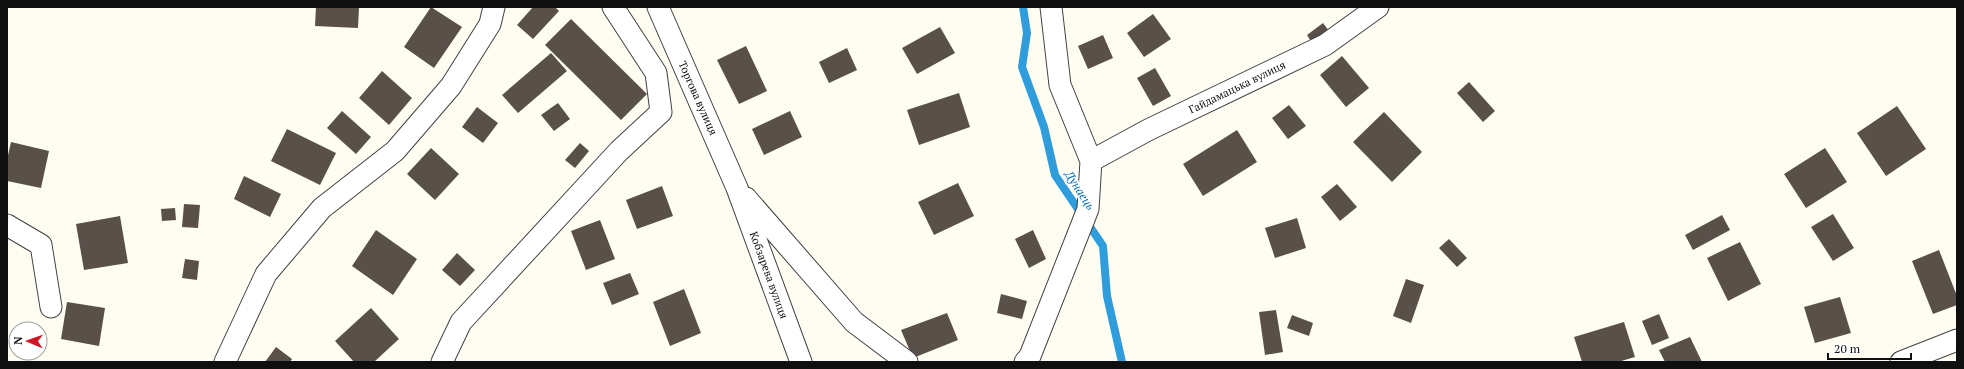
<svg xmlns="http://www.w3.org/2000/svg" width="1964" height="369" font-family="'PT Serif',serif">
  <style>
    .lines { fill: none; stroke-linecap: round; stroke-linejoin: round }
    .stream { stroke: #2f9cdc; stroke-width: 8 }
    .building { fill: #5a504a }
    .street-casing { stroke: #424242; stroke-width: 23 }
    .street { stroke: #fff; stroke-width: 21 }
    .labels { text-anchor: middle; dominant-baseline: central; stroke-width: 4; stroke-linejoin: round; paint-order: stroke }
    .street-label { font-size: 11px; fill: #0f0f0f; stroke: #fff }
    .water-label { font-size: 12px; font-style: italic; fill: #096db1; stroke: #fff }
  </style>
  <rect width="100%" height="100%" fill="#fffcf2"/>
  <g class="lines">
    <path class="stream" d="M1023,7L1027,33L1022,67L1044,127L1055,175L1103,246L1107,296L1122,362"/>
  </g>
  <path class="building" d="M316,7H359L358,28L315,26Z
    M431,7L462,27L434,68L404,47Z
    M533,7H555L559,11L533,39L517,25Z
    M1153,14L1171,39L1144,57L1127,33Z
    M571,19L647,94L621,120L545,45Z
    M1323,23L1329,31L1312,43L1307,35Z
    M940,27L955,53L917,74L902,48Z
    M1103,35L1113,58L1088,69L1078,46Z
    M746,46L767,91L739,104L717,60Z
    M847,48L857,70L829,83L819,62Z
    M551,53L567,71L518,113L502,95Z
    M1342,56L1369,88L1346,107L1320,75Z
    M1155,68L1171,96L1153,106L1137,78Z
    M382,71L412,98L389,125L359,98Z
    M1469,82L1495,111L1483,122L1457,93Z
    M959,93L970,127L919,145L907,110Z
    M558,103L570,119L554,131L541,115Z
    M1289,105L1306,126L1288,139L1272,118Z
    M1897,106L1926,149L1886,176L1857,133Z
    M477,107L498,123L483,143L462,127Z
    M342,111L371,137L356,154L327,128Z
    M790,111L802,137L764,155L752,129Z
    M1384,112L1422,152L1392,182L1353,142Z
    M287,129L336,153L320,185L271,161Z
    M1237,130L1257,162L1203,196L1183,164Z
    M11,142L49,151L41,188L7,181V160Z
    M580,143L589,151L575,168L565,160Z
    M431,148L459,174L435,200L407,174Z
    M1825,148L1847,182L1806,208L1784,174Z
    M244,176L281,194L270,217L234,199Z
    M958,183L974,216L934,235L918,202Z
    M1337,184L1357,207L1340,221L1321,197Z
    M662,186L673,216L637,229L626,200Z
    M184,204L200,205L198,228L182,227Z
    M175,208L176,220L162,221L161,209Z
    M1833,214L1854,248L1833,261L1811,227Z
    M1722,215L1730,230L1693,250L1685,235Z
    M120,216L128,263L84,270L76,224Z
    M1297,218L1306,248L1275,258L1265,228Z
    M600,220L615,259L586,270L571,231Z
    M376,230L417,259L393,295L352,266Z
    M1033,230L1046,259L1029,268L1015,239Z
    M1449,239L1467,258L1457,267L1439,248Z
    M1740,242L1761,284L1728,301L1707,258Z
    M1939,250L1957,296V305L1933,314L1912,261Z
    M457,253L475,270L460,286L442,270Z
    M185,259L199,261L197,280L182,278Z
    M630,273L639,294L612,305L603,283Z
    M1406,279L1424,285L1411,323L1393,316Z
    M684,289L701,333L670,346L653,302Z
    M1001,294L1027,301L1022,319L997,313Z
    M1840,297L1851,333L1815,343L1804,307Z
    M67,302L105,308L99,346L61,339Z
    M371,308L399,339L374,362H354L335,341Z
    M1276,310L1283,352L1265,355L1259,312Z
    M947,313L958,340L913,358L901,330Z
    M1659,314L1669,338L1652,345L1642,321Z
    M1292,315L1313,323L1309,336L1287,328Z
    M1624,322L1635,357L1618,362H1582L1574,337Z
    M1690,337L1702,362H1665L1659,350Z
    M276,347L292,359L290,362H265Z"/>
  <g class="lines">
    <defs>
      <path id="street" d="M658,7L737,188L801,362
        M1091,161L1148,130L1325,45L1378,7
        M746,198L854,322L907,362
        M7,225L41,245L51,307
        M225,362L266,274L322,208L395,151L451,86L490,24L494,7
        M442,362L461,322L619,151L661,112L656,73L613,7
        M1025,362L1030,356L1088,209L1091,161L1060,85L1051,7
        M1901,362L1957,340"/>
    </defs>
    <use href="#street" class="street-casing"/>
    <use href="#street" class="street"/>
  </g>
  <g class="labels">
    <g class="street-label">
      <text transform="translate(1237 87) rotate(-26)">Гайдамацька вулиця</text>
      <text transform="translate(698 98) rotate(66)">Торгова вулиця</text>
      <text transform="translate(769 275) rotate(70)">Кобзарева вулиця</text>
    </g>
    <g class="water-label">
      <text transform="translate(1080 190) rotate(57)">Дунаець</text>
    </g>
  </g>
  <rect width="1964" height="369" fill="none" stroke="#0f0f0f" stroke-width="16"/>
  <g transform="translate(28 341) rotate(272)"><circle r="19" fill="#ffffff" stroke="#9f9f9f"/>
  <path d="M0-3L7 15L0 10L-7 15Z" fill="#d11625"/>
  <text y="-6" font-size="11" font-weight="bold" text-anchor="middle" fill="#0f0f0f">N</text>
  </g>
  <path d="M1828 353v6h83v-6" fill="none" stroke="#0f0f0f" stroke-width="2"/>
  <text x="1834" y="353" font-size="12" fill="#0f0f0f" stroke="#ffffff" stroke-width="3" paint-order="stroke">20 m</text>
</svg>
